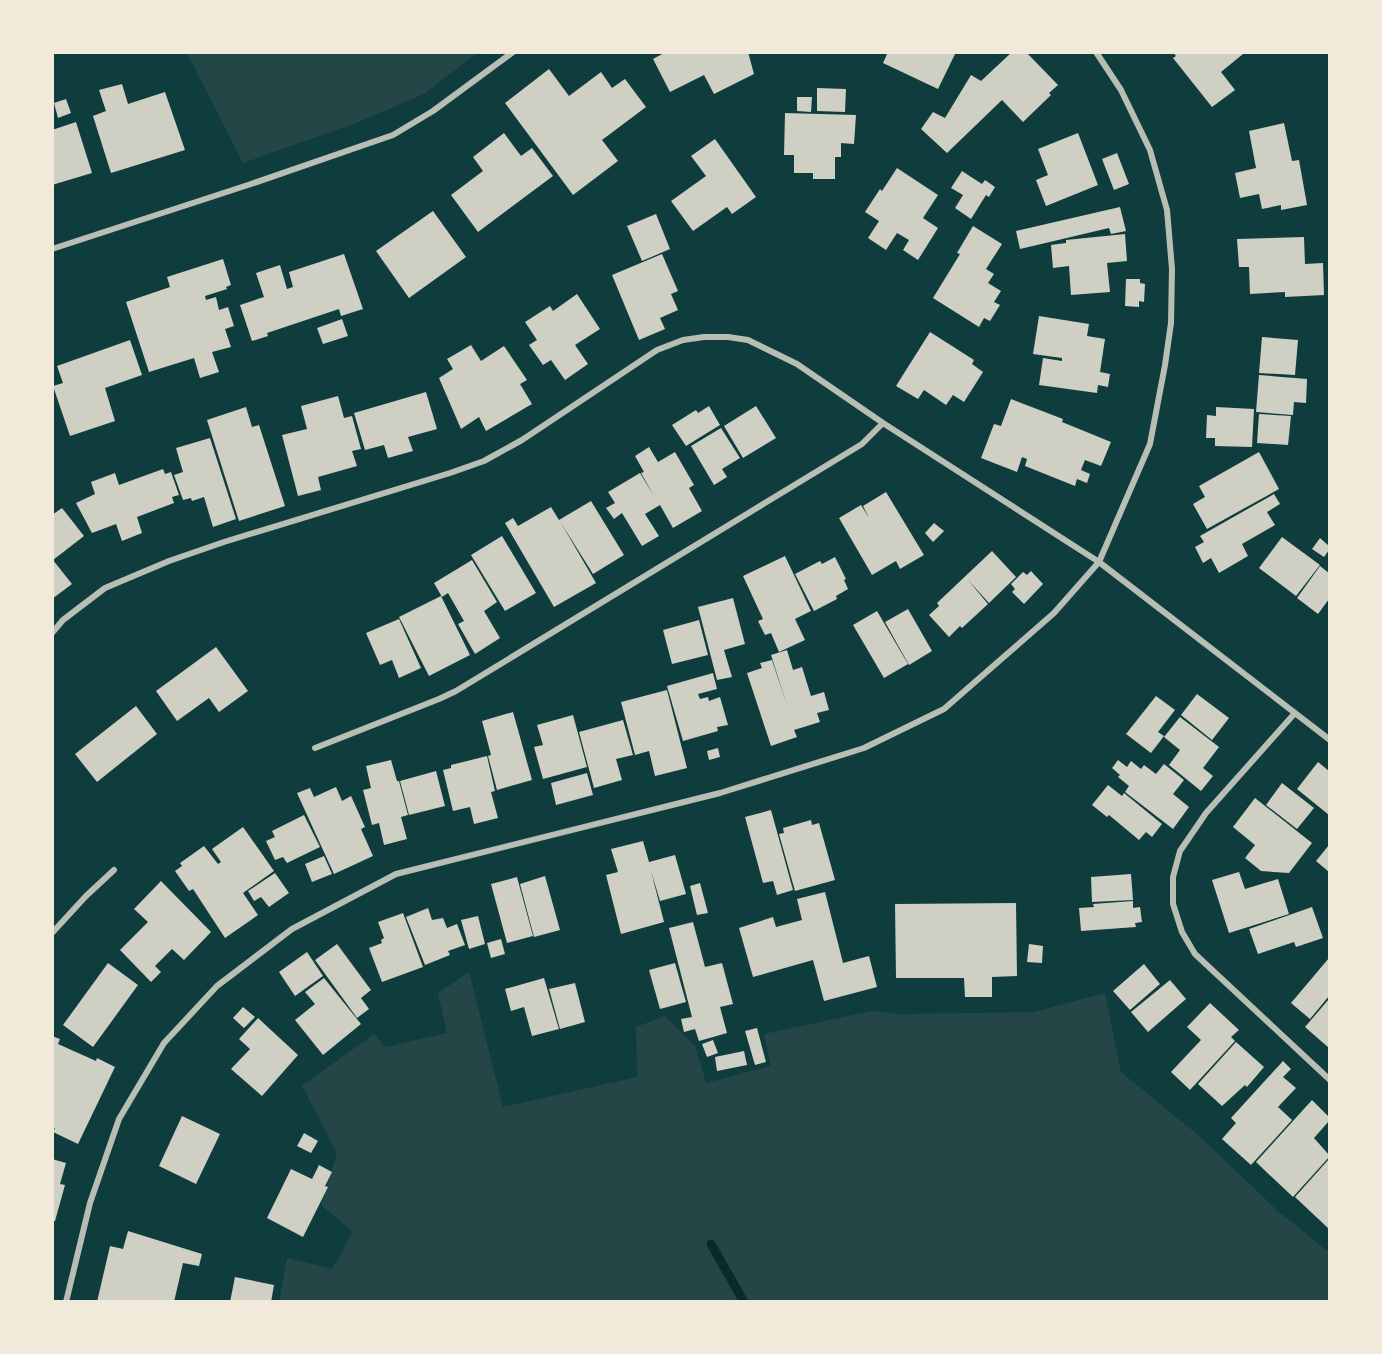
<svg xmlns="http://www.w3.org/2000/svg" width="1382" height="1354" font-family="Ubuntu,sans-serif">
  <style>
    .green { fill: #244646 }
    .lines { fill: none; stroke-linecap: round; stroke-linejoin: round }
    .stream { stroke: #0a2a2b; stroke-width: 9 }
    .building { fill: #cfcfc3 }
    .minor { stroke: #b8beb3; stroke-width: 6 }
  </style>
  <rect width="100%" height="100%" fill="#0f3d3e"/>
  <path class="green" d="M187,53H477L424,94L359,122L243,163Z
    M469,972L503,1107L637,1077L636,1027L665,1016L695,1046L706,1083L771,1066L764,1034L872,1011L901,1014L1034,1012L1105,993L1121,1072L1198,1135L1279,1212L1330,1253L1329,1302H279L287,1258L332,1269L353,1232L321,1205L337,1153L302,1086L374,1034L386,1047L447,1033L438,993Z"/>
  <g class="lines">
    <path class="stream" d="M711,1244L744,1302"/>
  </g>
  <path class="building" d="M666,52H748L754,74L714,94L704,75L670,92L653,59Z
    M888,52H956L938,89L883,63Z
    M1012,52H1026L1058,85L1049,93L1051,95L1023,122L1002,100L947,153L921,129L933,112L945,118L971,75L981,81Z
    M1173,52H1242L1243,54L1221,72L1235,90L1212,107L1173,58L1176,56Z
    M549,69L569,96L601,72L612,88L625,79L646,107L602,140L618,161L573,195L505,103Z
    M122,84L128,104L165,92L185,150L111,173L93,116L106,111L99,90Z
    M817,88L846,89L845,112L817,111Z
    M797,97H812L811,112L797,111Z
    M66,99L71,113L58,118L54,103Z
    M785,113L856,115L854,144L841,143V157H835V179H813V173H794V155H784Z
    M76,122L92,173L52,185V130Z
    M1284,123L1292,161L1299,160L1307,205L1281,210V205L1262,209L1259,194L1240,198L1235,173L1256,168L1249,131Z
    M504,133L521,156L532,148L553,176L478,232L451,195L483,171L473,157Z
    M1078,133L1098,185L1046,206L1036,180L1048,175L1038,149Z
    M715,139L756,197L732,214L727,207L693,231L671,201L706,176L691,156Z
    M1117,153L1129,184L1114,190L1102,159Z
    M897,168L938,195L923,218L938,228L918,260L903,250L909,240L897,233L886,250L868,238L879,221L865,212L880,189L882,191Z
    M962,171L982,184L985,180L995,187L989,197L986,195L971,219L955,208L963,195L951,188Z
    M1120,207L1126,231L1111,234L1109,228L1020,249L1016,231Z
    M433,211L466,257L409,298L376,251Z
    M656,214L670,249L642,261L627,226Z
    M973,226L1002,244L986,269L994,274L988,283L1001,291L994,302L1000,305L990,321L984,318L979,327L933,298L960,254L957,253Z
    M1125,234L1127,261L1107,263L1110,292L1071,295L1069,266L1053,268L1051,245L1066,243V240Z
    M1304,237L1305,264L1323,263L1324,295L1285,297V292L1250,294L1249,267H1239L1237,239Z
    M344,254L363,309L341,316L339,309L267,333L268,336L252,341L240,305L264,297L256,273L280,265L287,289L293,287L289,272Z
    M662,254L678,291L671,294L678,310L660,318L665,329L639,340L612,275Z
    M223,259L231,285L226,287L227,289L205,296L206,300L216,297L219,310L228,307L234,326L225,329L231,347L212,352L219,372L200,378L194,358L149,372L126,302L170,287L167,277Z
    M1126,279H1140V283L1145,284L1144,302L1139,301V307L1125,306Z
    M577,294L600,329L575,345L588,364L565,380L551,360L543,365L529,345L537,340L525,322L550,306L553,311Z
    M1039,316L1089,324L1087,336L1105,339L1100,372L1110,374L1108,387L1098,385L1097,393L1039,385L1043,358L1062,361V358L1033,354Z
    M342,319L348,336L323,344L317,328Z
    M930,332L974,360L972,364L983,372L964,402L953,395L946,405L924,390L918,399L896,386Z
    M1262,337L1298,340L1295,375L1259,373Z
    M130,340L142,375L105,388L115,421L70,436L53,386L63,383L57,366Z
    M471,345L481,361L504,346L527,380L520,384L532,404L486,431L479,417L461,429L439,378L453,369L447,359Z
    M1259,375L1307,379L1306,403L1294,402L1293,415L1256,412Z
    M426,392L437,429L408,437L413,451L388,458L384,445L365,450L354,413Z
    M338,396L344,418L352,416L361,449L352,451L357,466L318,477L321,490L298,496L282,435L307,429L301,406Z
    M1011,399L1063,419L1062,422L1111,442L1101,466L1085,460L1081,470L1090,474L1087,483L1077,479L1075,486L1025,466L1027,459L1022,457L1017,472L981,458L994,424L1001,426Z
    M709,406L720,425L686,446L672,425L696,410L698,413Z
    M756,406L776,438L743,458L724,426Z
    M246,407L252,427L259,425L285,506L239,521L207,420Z
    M1216,407L1254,409L1252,447L1215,446V438H1206L1207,415L1216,416Z
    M1259,414L1291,416L1288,445L1257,443Z
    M721,428L740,458L722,469L727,477L714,485L691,446Z
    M210,438L236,519L213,527L204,497L192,501L191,498L183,500L174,475L183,472L176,448Z
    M649,447L658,462L675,452L694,485L689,488L702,511L673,528L660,505L645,514L659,536L642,546L622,513L614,519L606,508L615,503L608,492L640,473L654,496L641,473L644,472L635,456Z
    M1259,452L1279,489L1207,529L1193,504L1205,497L1199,486Z
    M163,469L165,474L171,472L179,495L172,497L174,503L137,517L142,533L122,541L116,524L92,533L76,503L95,494L91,482L115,473L119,485Z
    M886,492L924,555L900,569L896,561L872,575L839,518L861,505L869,518L863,506Z
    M1274,494L1280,504L1267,512L1275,525L1242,544L1248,556L1219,573L1211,558L1203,563L1195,547L1204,542L1200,536Z
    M591,501L624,555L593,574L561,523L596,583L554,607L505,523L513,518L518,526L551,507L559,520Z
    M62,508L84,536L53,560L72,584L52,599V515Z
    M934,523L944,531L933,542L925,533Z
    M502,536L536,593L505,611L471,555Z
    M1282,537L1320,565L1296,596L1259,568Z
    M1320,538L1329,546V550L1324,557L1312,549Z
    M992,551L1016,577L989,603L968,580L988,604L962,628L960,626L949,637L929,615L939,606L937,603Z
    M785,556L811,611L795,619L805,640L779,652L771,633L765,635L758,621L763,619L743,576Z
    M835,557L846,579L844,580L848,589L836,596L837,599L814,611L795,574L820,561L822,564Z
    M472,560L497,602L484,611L500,638L475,654L458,624L464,621L448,593L442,597L434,583Z
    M1320,566L1329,573V599L1318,614L1297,598Z
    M1031,571L1043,584L1024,604L1012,592L1015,589L1011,584L1023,572L1027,575Z
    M441,596L470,655L429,676L399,617Z
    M733,598L745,644L724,650L732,677L717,680L698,607Z
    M908,609L932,651L909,665L885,622Z
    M877,611L908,664L884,678L853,625Z
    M399,619L421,668L399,678L392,660L380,665L366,633Z
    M699,620L708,655L672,664L663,630Z
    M216,647L248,691L219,712L209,698L177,721L156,691Z
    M787,650L793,670L802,667L811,696L824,692L829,710L817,713L820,722L794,730L797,737L771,746L747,673L762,668L760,663L772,660L787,705L771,655Z
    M713,673L717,689L698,694L700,699L708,697L709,701L720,697L728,725L717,727L718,731L683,741L667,686Z
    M667,690L687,768L655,776L649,751L635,755L621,702Z
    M1197,694L1229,718L1212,740L1181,715Z
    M1156,696L1175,710L1158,732L1164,736L1151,753L1126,734Z
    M136,706L157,734L97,782L75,754Z
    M513,712L532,780L497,790L488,756L491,755L482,721Z
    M573,715L587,767L543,779L534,747L543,745L537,725Z
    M1180,717L1219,747L1203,768L1213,776L1201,791L1169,765L1180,750L1164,737Z
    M623,720L633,755L616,759L622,780L594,788L579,732Z
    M718,748L720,757L709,760L707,751Z
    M487,756L495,791L491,792L498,818L474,824L470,807L453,811L443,770L451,768V765Z
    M391,760L397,781H399L408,815L401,817L407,839L384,845L379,823L372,825L363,790L371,788L366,766Z
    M1118,760L1127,767L1131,761L1141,769L1144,765L1156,774L1164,764L1184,780L1173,794L1189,807L1173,829L1125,792L1129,786L1118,777L1120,775L1112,768Z
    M1318,762L1329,771V815L1297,789Z
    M436,771L445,806L409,815L400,781Z
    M587,773L593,795L556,805L551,783Z
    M1282,783L1314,808L1297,829L1266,805Z
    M1108,785L1122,796L1124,793L1162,824L1152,837L1146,832L1139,840L1109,815L1107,817L1092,805Z
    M336,787L342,801L351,796L365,827L361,829L373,856L334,874L297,793L310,788L314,797Z
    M1255,798L1312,843L1289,873L1261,871L1245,858L1255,845L1233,827Z
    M771,810L793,890L777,895L773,881L763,883L745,817Z
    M304,815L320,847L287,863L283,857L275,860L266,841L275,837L272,831Z
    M811,820L812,825L819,823L835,880L795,891L779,834L784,833L783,828Z
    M243,827L274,871L243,893L258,915L225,938L193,889L189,891L175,871L182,866L180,863L204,846L218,864L221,862L212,849Z
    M643,841L649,862L675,855L686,894L660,901L651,871L664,922L621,934L606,875L618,872L611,849Z
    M1329,845V872L1316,861Z
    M324,856L332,874L312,882L305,864Z
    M1239,872L1245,889L1278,879L1289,914L1229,933L1212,880Z
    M275,873L289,893L269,907L261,897L254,901L248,891Z
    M1131,874L1133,900L1092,902L1091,877Z
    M545,876L560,930L534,937L520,884Z
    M517,877L533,936L507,943L491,884Z
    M161,881L211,932L184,960L172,949L155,966L161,972L151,982L120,950L148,922L134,909Z
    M700,883L708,913L697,915L690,886Z
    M825,892L843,963L869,956L877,987L824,1001L813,960L753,977L739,928L773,917L776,927L802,920L797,899Z
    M1133,901V908L1140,907L1142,922L1135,923L1136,927L1081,931L1079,908L1094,907L1093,904Z
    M1016,903L1017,976L992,977V997H965L964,978H896L895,904Z
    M1312,907L1323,938L1296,947L1294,942L1258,954L1249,929Z
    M428,908L432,920L443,918L447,928L457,924L465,945L448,951L450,955L425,965L406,917Z
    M403,913L423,967L382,982L369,948L382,943L381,940L384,938L378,922Z
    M478,916L485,944L469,949L461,920Z
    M693,922L705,967L722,963L733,1004L720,1007L727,1033L699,1041L695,1029L684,1032L681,1019L692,1017L669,928Z
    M501,939L505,954L491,958L487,943Z
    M337,944L371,990L361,998L369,1009L357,1018L315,960Z
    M1029,944L1043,946L1042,963L1027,962Z
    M307,952L323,976L295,996L279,972Z
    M1329,958V996L1310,1019L1291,1003Z
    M108,963L138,985L93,1047L63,1025Z
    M675,963L686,1002L660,1009L649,970Z
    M1144,964L1160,984L1130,1010L1113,991Z
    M324,978L361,1024L323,1055L295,1020L315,1004L305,992Z
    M544,978L559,1029L532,1036L524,1007L511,1011L505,989Z
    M1170,980L1186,999L1148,1032L1131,1012Z
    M575,983L585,1022L560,1029L549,989Z
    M1329,999V1048L1305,1027Z
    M1210,1003L1239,1030L1231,1037L1235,1041L1190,1090L1171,1072L1201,1040L1187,1027Z
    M243,1007L255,1017L244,1028L233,1018Z
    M258,1018L298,1055L262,1096L231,1069L250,1049L239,1039Z
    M757,1028L766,1062L755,1065L745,1031Z
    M52,1036L60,1039L58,1044L96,1061L97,1058L115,1067L78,1144L53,1132L55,1128L52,1127Z
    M713,1040L718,1053L707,1057L702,1044Z
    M1236,1042L1264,1067L1247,1087L1245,1085L1222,1106L1198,1084Z
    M744,1051L747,1065L717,1071L715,1057Z
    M1283,1061L1291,1069L1283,1077L1296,1088L1278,1107L1292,1120L1251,1165L1222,1139L1236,1123L1231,1118Z
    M1312,1100L1329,1117V1121L1314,1138L1330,1156L1293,1197L1256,1162Z
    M182,1116L220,1134L196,1184L159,1166Z
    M304,1133L318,1141L311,1153L297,1146Z
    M52,1159L66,1163L60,1184L65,1185L55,1221H52Z
    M1329,1159V1229L1295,1197Z
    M319,1165L332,1172L325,1186L328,1187L303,1237L267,1218L291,1169L312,1179Z
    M128,1231L202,1254L199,1266L183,1263L174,1302H97L110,1246L123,1249Z
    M235,1277L274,1285L271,1302H230Z"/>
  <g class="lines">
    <path class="minor" d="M52,249L251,184L393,135L433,111L513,52
      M52,633L63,620L105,588L169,561L224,542L450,473L484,461L522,440L657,350L683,340L704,337H728L748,340L797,364L883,423L1099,562L1330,740
      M1295,713L1206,813L1180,851L1173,877V904L1182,932L1195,954L1330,1080
      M315,748L439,699L456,691L862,444L883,423
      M52,933L86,896L114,870
      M66,1302L90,1203L119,1119L164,1043L217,986L292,929L396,874L720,793L864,748L944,709L1054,613L1099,562L1150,444L1165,365L1171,323L1172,269L1167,210L1150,150L1121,90L1096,52"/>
  </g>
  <rect width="1382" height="1354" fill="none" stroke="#f1e9da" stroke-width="108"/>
</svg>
